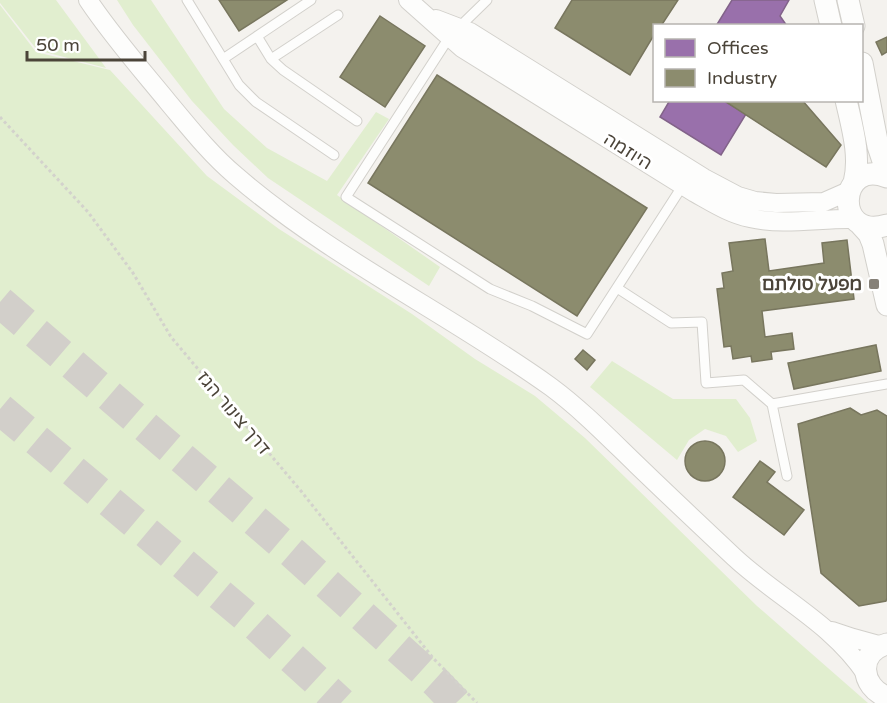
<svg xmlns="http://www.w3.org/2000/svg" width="887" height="703" font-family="'Varela Round','Noto Sans Hebrew',sans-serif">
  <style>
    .green { fill: #e1eecf }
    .offices { fill: #9970ab; stroke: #826389; stroke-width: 1.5 }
    .industry { fill: #8c8c6e; stroke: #78765e; stroke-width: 1.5 }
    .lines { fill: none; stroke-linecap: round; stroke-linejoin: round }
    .motorway-tunnel { stroke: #d2cfca; stroke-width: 32; stroke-dasharray: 32 16; stroke-linecap: butt }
    .service-casing { stroke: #d2d0cb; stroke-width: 11 }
    .minor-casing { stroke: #d2d0cb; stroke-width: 20 }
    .tertiary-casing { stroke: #d2d0cb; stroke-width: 23 }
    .path { stroke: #d3d2cc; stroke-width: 3; stroke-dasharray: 3 3; stroke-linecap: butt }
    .service { stroke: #fdfdfc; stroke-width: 9 }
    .minor { stroke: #fdfdfc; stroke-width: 18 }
    .tertiary { stroke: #fdfdfc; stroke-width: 21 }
    .poi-dot { fill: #868178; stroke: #fff; stroke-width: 2 }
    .labels { text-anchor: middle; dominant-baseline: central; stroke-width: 6; stroke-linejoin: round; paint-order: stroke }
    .street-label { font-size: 18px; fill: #4b4439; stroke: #fff }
    .poi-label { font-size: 18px; font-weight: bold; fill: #4b4439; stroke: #fff; text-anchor: end }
  </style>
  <rect width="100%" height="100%" fill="#f4f2ee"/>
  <path class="green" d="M0,0H56L106,68L37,50L0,3Z
    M117,0H151L224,109L267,148L327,181L376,112L389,119L337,195L440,267L429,286L268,178L233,145L192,101L133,25Z
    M0,5L36,52L110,70L207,176L279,229L412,314L475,359L535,396L585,438L757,606L868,703H0Z
    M612,361L673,399H736L750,418L757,441L738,452L726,436L705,429L689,440L677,460L590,387Z"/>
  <path class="offices" d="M732,0H789L780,16L787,26H716Z
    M670,100H728L726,102L746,114L721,155L660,117Z"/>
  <path class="industry" d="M219,0H287L239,31Z
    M572,0H678L661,26H654V35L630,75L555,28Z
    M380,16L425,46L385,107L340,77Z
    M887,37V52L882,55L876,42Z
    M437,75L647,208L577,316L368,183Z
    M728,100H802L841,145L826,167L726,102Z
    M765,239L769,271L824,263L822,243L847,240L854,299L762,311L765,337L792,333L794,349L771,352L772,359L752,362L751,356L733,359L731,346L724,347L717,289L724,288L722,273L733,271L729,243Z
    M876,345L881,371L794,389L788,363Z
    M583,350L595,360L587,370L575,359Z
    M850,408L861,415L877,410L887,416V598L886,601L859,606L821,573L798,424Z
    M685 461a20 20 0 1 1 40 0a20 20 0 1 1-40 0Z
    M760,461L775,472L767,482L804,510L784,535L733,497Z"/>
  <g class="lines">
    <path class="motorway-tunnel" d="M0,302L294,554L436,682L456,703
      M0,409L256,625L341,703"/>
    <defs>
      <path id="service" d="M187,0L239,85L256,102L334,155
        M487,0L450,36L346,197L490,289L532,306L587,334L685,182
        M257,36L271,59L283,70L357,121
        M223,59L311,0
        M271,59L338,15
        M617,288L671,323L702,322L706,383L744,380L772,404
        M787,476L772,404L887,384"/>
      <path id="minor" d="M88,0C112,36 141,69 168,102C189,127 210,154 235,175C331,258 448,313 551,387C582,410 608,437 636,464C668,495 701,526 734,557C778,598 832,623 866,674
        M408,0L462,48L695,193C713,203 730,214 750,218C784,226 821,218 854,219
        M436,19L470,32L704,178L738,196L755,201L776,203L824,202L849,191
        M832,631L853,638L882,646"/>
      <path id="tertiary" d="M825,0L831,26
        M848,0L854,26
        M862,63L878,146L887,173
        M846,100C852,127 861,156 854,183
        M887,177C838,157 833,242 887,225
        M859,223L869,234L873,244L887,305
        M887,644C857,652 860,687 887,697"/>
    </defs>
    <use href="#service" class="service-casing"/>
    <use href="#minor" class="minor-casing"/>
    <use href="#tertiary" class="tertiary-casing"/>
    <path class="path" d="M0,117L88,212L133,273L171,337L301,491L433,658L477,703"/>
    <use href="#service" class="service"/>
    <use href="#minor" class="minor"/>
    <use href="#tertiary" class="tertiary"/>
  </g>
  <rect class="poi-dot" x="868" y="278" width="12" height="12" rx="3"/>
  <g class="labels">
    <g class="street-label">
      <text transform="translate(628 151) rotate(32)">היוזמה</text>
      <text transform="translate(234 413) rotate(50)">דרך צינור הגז</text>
    </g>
    <g class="poi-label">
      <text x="862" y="284">מפעל סולתם</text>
    </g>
  </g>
  <rect x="653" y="24" width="210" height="78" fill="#ffffff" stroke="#b7b4b0" stroke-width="1.5"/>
  <rect x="665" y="39" width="30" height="18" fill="#9970ab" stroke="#b7b4b0" stroke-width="1.5"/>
  <text x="707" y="54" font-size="18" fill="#4b4439">Offices</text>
  <rect x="665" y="69" width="30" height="18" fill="#8c8c6e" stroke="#b7b4b0" stroke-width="1.5"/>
  <text x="707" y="84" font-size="18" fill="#4b4439">Industry</text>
  <path d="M27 51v9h118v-9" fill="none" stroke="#4b4439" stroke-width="3"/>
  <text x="36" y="51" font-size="18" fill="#4b4439" stroke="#ffffff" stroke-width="4.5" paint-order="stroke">50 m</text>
</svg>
